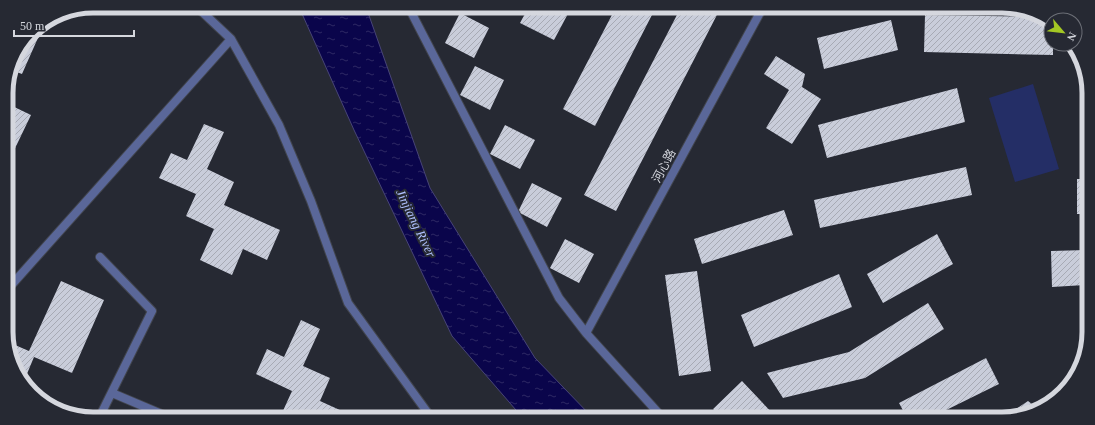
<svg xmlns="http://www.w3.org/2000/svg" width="1095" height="425" font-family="'Times New Roman','Noto Sans SC',serif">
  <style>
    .green { fill: #242e66 }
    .water { fill: url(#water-ripples); stroke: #474477 }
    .building { fill: url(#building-hatch) }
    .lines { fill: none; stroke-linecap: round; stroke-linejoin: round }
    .minor-casing { stroke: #42454e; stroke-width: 10 }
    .minor { stroke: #5a6799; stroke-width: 8 }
    .labels { text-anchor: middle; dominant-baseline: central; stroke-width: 4; stroke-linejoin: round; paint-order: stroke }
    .street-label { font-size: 12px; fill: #d5d7de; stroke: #262933 }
    .water-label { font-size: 13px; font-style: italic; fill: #afc0fe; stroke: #262933 }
    .rim { fill: none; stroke: #d5d7de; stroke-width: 5 }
  </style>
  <defs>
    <pattern id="water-ripples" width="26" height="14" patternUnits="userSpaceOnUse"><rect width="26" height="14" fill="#0a054b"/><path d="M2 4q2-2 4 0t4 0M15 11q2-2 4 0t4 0" fill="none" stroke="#2d2964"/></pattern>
    <pattern id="building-hatch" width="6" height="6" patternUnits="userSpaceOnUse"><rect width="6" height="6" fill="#c9cdda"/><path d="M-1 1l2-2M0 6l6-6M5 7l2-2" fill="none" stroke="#a7aab4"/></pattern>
  </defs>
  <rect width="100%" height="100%" fill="#262933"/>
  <path class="green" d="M1033,84L1059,169L1015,182L989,98Z"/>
  <path class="water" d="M299,7H366L430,188L535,358L592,417H522L452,336L354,130Z"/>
  <path class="building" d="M528,8H571L554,40L520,23Z
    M615,9H655L595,126L563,109Z
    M680,9H720L616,211L584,195Z
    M460,13L489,28L474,58L445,43Z
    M925,15L1040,17L1051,26V44H1053V55L924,52Z
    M891,20L898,50L824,69L817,38Z
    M45,22L22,74L11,70L15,55L35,28Z
    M776,56L805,74L802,87L821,99L792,144L766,128L789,90L764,74Z
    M475,66L504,80L490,110L460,95Z
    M957,88L965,122L827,158L818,125Z
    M6,103L31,115L7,165Z
    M204,124L224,132L207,169L234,182L224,205L280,230L267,260L243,249L232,275L200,260L214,229L186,216L196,194L159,178L171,153L187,160Z
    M505,125L535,140L520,169L490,154Z
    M966,167L972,195L820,228L814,200Z
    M1077,179H1087L1086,214H1077Z
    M532,183L562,198L547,227L518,212Z
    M784,210L793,235L702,264L694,239Z
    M937,234L953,264L883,303L867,274Z
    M565,239L594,254L579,283L550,268Z
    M1086,250L1085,285L1052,287L1051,251Z
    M697,271L711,371L679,376L665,275Z
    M839,274L852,307L754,347L741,315Z
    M61,281L104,300L72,373L34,357L24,381L8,349V342L29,351Z
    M928,303L944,329L865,378L783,398L767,373L849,352Z
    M301,320L320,329L303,366L330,378L320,401L353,416L289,415L282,413L292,391L256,374L267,349L284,357Z
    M986,358L999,384L930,418H907L899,403Z
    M742,381L777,418L721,417L713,409Z
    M1028,401L1037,408L1008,419H1001Z"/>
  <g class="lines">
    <defs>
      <path id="minor" d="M194,7L198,8L231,39L279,125L311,201L348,303L430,416
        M409,8L559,298L586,333L662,417
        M100,257L152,311L101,414
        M7,290L231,39
        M586,333L762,9
        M112,393L164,415"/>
    </defs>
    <use href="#minor" class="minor-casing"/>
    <use href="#minor" class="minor"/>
  </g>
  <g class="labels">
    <g class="street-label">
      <text transform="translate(664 166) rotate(-62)">河心路</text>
    </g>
    <g class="water-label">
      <text transform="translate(416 223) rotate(64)">Jinjiang River</text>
    </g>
  </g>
  <path d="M0 0H1095V425H0ZM93 13H1002A80 80 0 0 1 1082 93V332A80 80 0 0 1 1002 412H93A80 80 0 0 1 13 332V93A80 80 0 0 1 93 13Z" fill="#262933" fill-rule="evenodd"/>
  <path class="rim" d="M93 13H1002A80 80 0 0 1 1082 93V332A80 80 0 0 1 1002 412H93A80 80 0 0 1 13 332V93A80 80 0 0 1 93 13Z"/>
  <g transform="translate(1063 32) rotate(118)"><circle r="19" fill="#262933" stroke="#6c6f77"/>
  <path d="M0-3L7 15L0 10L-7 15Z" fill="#a4c824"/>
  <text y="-6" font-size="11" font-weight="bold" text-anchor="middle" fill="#d5d7de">N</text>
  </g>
  <path d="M14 30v6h120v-6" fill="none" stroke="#d5d7de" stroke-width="2"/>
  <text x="20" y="30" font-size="12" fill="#d5d7de" stroke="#262933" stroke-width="3" paint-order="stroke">50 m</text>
</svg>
